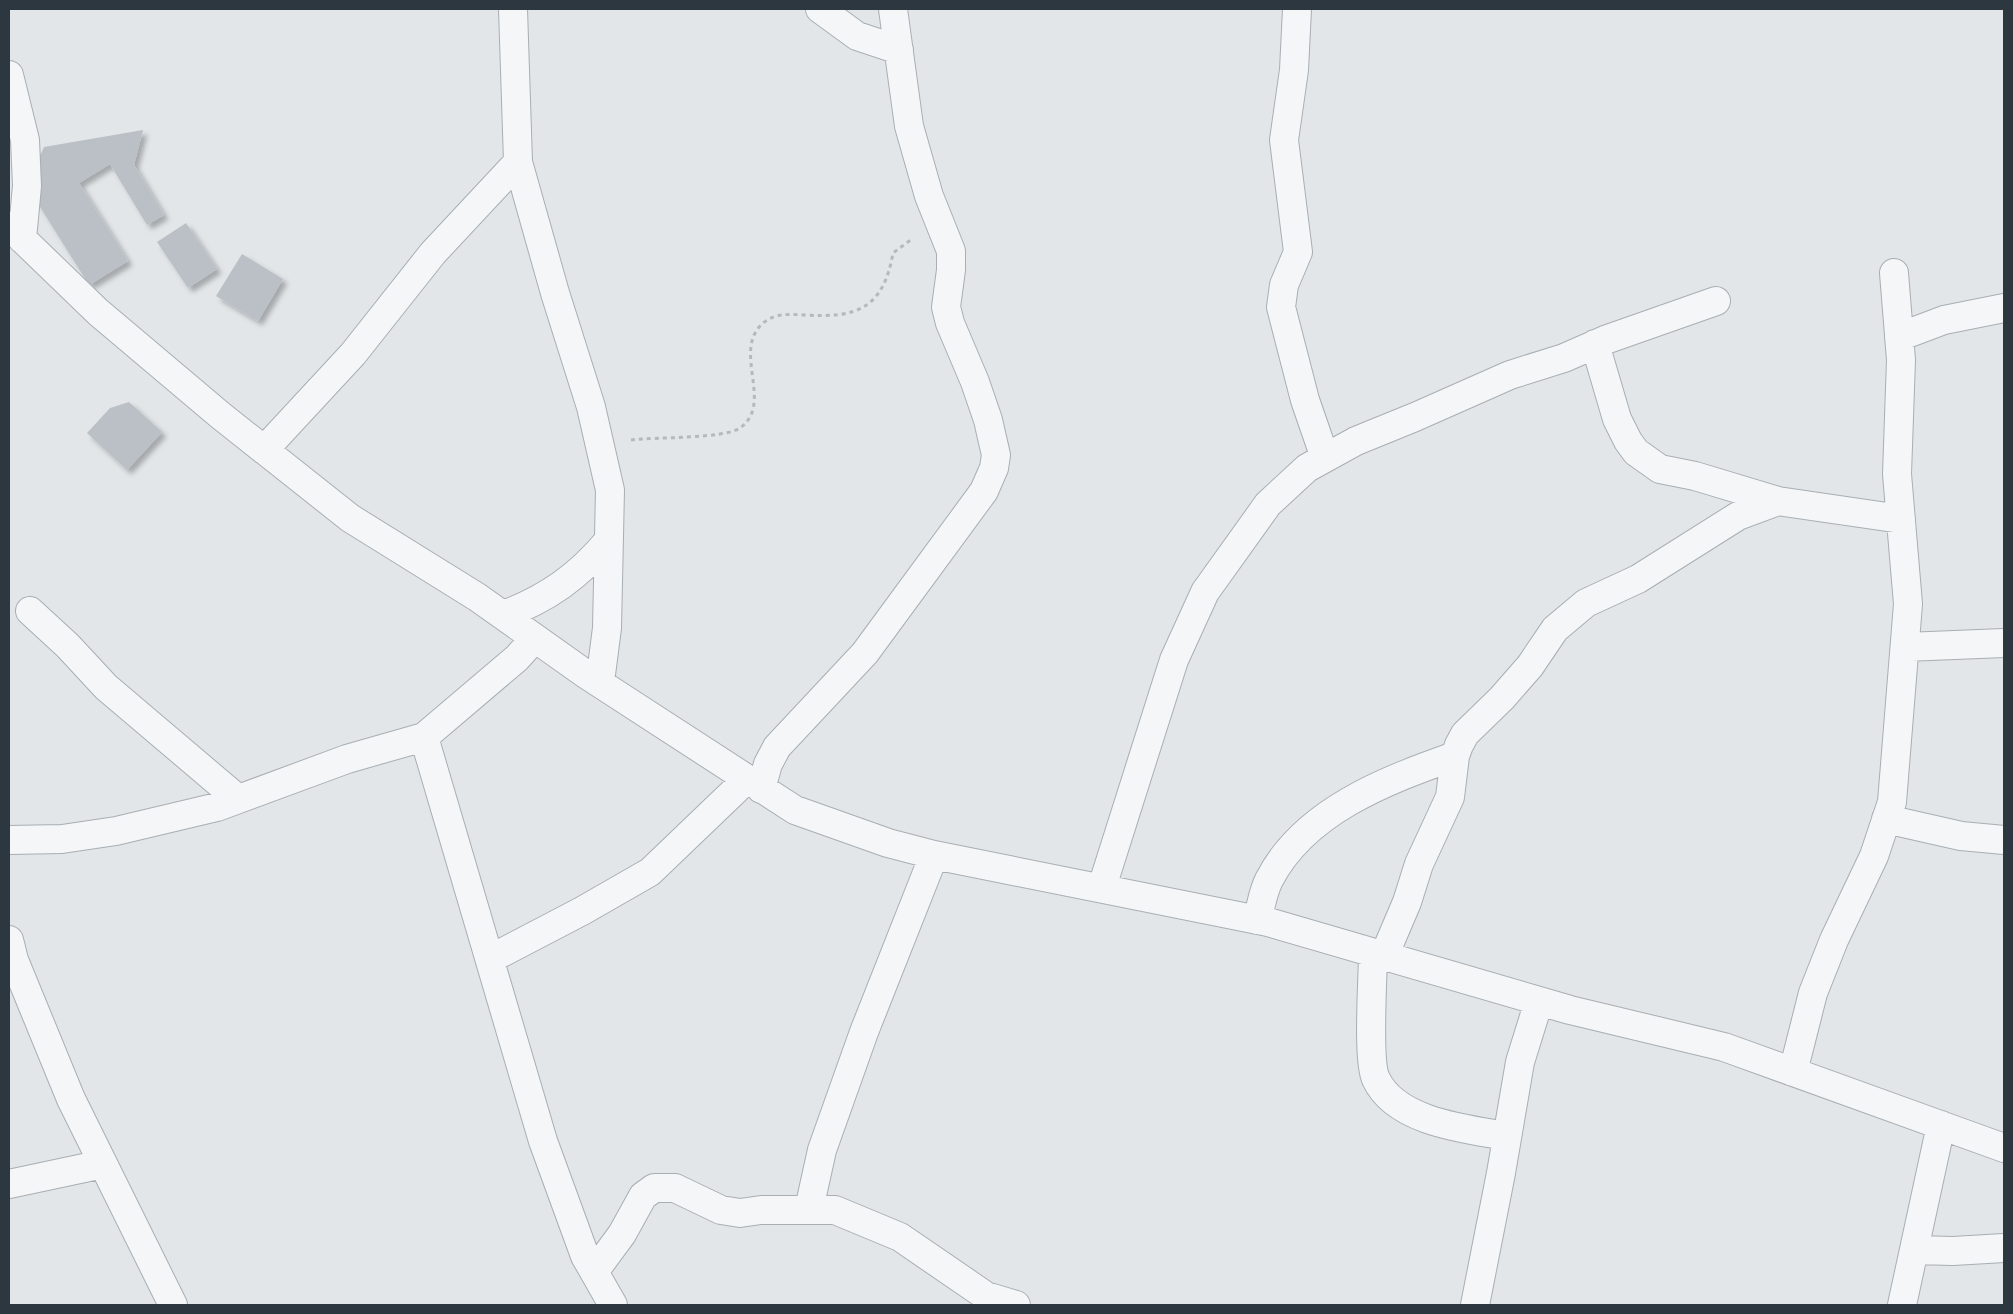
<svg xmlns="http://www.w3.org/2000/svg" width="2013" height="1314" font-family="'Public Sans',sans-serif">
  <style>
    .building { fill: #bac0c5; filter: url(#shadow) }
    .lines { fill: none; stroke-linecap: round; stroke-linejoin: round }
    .minor-casing { stroke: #a8aeb3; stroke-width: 30 }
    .path { stroke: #b4b9bd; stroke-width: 3; stroke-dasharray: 4 4; stroke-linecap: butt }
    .minor { stroke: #f4f6f8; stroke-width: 28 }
  </style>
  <defs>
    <filter id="shadow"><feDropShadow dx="4.5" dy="4.5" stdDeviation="2.5" flood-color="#0004"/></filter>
  </defs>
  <rect width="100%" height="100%" fill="#e2e6e9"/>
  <path class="building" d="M143,130L134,165L164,215L147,225L110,164L79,183L128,261L89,285L27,186L44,147Z
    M186,223L217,269L188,288L157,242Z
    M242,254L283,279L258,321L216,296Z
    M129,402L162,432L127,470L87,433L110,408Z"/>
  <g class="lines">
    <defs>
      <path id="minor" d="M513,9L518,162L555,293L591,407L610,490L607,628L600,682
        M820,9L857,36L899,50
        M1297,9L1294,70L1284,140L1298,252L1284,285L1281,307L1305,400L1325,458
        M9,75L25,140L27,186L22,239
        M9,226L98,312L220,415L350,518L477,597L587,675L795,810L888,843L934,855L1268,922L1570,1010L1724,1047L2004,1148
        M1899,337L1944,320L2004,308
        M1595,344L1617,419L1628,441L1636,452L1660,469L1695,476L1778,501L1901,519
        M264,450L353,354L433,253L518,162
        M30,611L68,646L106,687L238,799
        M503,615C547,599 579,576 609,540
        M1905,647L2004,643
        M424,737L543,1141L585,1256L613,1305
        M761,789L768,764L777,747L865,653L984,491L994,468L996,455L988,420L975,382L950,323L946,307L951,270V251L929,196L909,126L893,9
        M1886,819L1961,836L2004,840
        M9,840L62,839L116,831L217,807L347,759L424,737L517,658L535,638
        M1102,887L1174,660L1205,592L1268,504L1307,468L1356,441L1415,417L1510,375L1564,358L1605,340L1716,301
        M1257,920C1261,907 1263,891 1269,880C1304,811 1387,780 1455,756
        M9,940L14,960L71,1099L173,1305
        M1373,953C1373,977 1367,1061 1376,1079C1396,1122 1466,1129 1507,1136
        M1384,956L1407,902L1419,864L1450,797L1455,756L1459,745L1465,734L1502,698L1530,666L1555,629L1586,603L1638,579L1738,516L1778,501
        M490,959L582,911L650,872L747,779
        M1793,1072L1813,993L1834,940L1874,856L1892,802L1908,604L1897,474L1901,360L1894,273
        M9,1184L103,1164
        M809,1209L822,1150L864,1032L934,855
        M1915,1250L1953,1251L2004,1248
        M594,1272L622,1234L643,1196L654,1188H675L721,1210L740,1213L761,1210H835L900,1237L986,1296L1016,1305
        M1475,1305L1501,1173L1520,1062L1539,1001
        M1902,1305L1941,1125"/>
    </defs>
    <use href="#minor" class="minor-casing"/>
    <path class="path" d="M631,440C654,437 724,439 740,428C774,404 733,353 761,325C773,313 788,314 804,315C856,318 883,310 893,253L912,239"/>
    <use href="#minor" class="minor"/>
  </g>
  <rect width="2013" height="1314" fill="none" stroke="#2c373f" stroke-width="20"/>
</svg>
